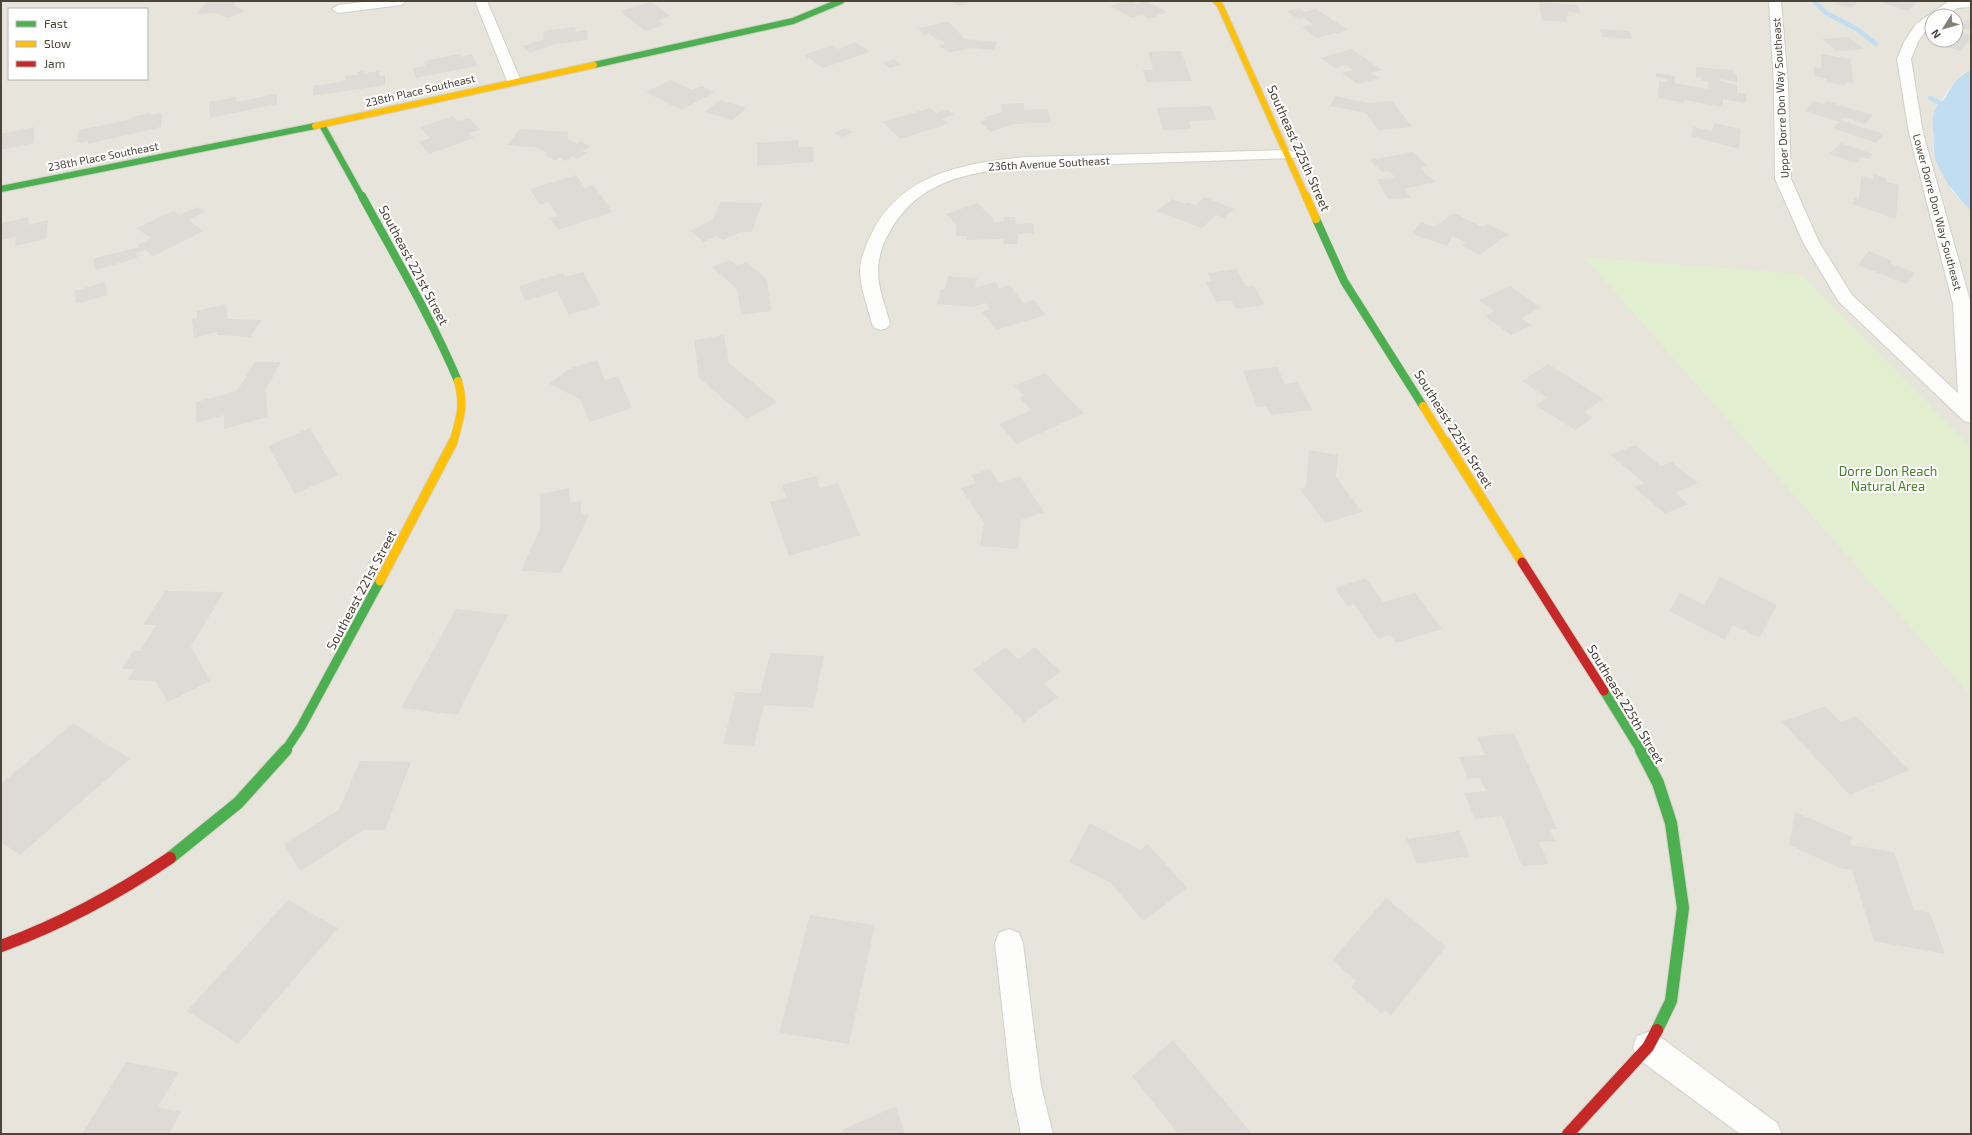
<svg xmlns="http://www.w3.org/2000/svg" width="1972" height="1135" font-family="'Exo 2',sans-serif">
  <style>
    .residential { fill: #e7e4dc; fill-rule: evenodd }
    .green { fill: #e1eecf }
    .water { fill: #c0ddf1 }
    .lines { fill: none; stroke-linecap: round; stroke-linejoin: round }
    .stream { stroke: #c0ddf1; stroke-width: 4.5 }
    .building { fill: #dedbd6 }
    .street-casing { stroke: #d2d0cb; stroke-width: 2 }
    .fast-far3-casing { stroke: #d3cfc5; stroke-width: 8 }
    .fast-far2-casing { stroke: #d3cfc5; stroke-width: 9 }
    .fast-far1-casing { stroke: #d3cfc5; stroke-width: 11 }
    .fast-casing { stroke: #d3cfc5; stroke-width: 14 }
    .slow-far2-casing { stroke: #d3cfc5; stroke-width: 8 }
    .slow-far1-casing { stroke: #d3cfc5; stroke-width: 9 }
    .slow-casing { stroke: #d3cfc5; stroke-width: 11 }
    .jam-far1-casing { stroke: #d3cfc5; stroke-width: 11 }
    .jam-casing { stroke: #d3cfc5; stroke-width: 14 }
    .street { fill: #fdfdfc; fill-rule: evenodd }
    .fast-far3 { stroke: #4caf50; stroke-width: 6 }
    .fast-far2 { stroke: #4caf50; stroke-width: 8 }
    .fast-far1 { stroke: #4caf50; stroke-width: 9 }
    .fast { stroke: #4caf50; stroke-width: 12 }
    .slow-far2 { stroke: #ffc107; stroke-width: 6 }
    .slow-far1 { stroke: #ffc107; stroke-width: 8 }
    .slow { stroke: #ffc107; stroke-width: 9 }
    .jam-far1 { stroke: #c62828; stroke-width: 9 }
    .jam { stroke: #c62828; stroke-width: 12 }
    .labels { text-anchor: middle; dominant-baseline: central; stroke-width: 4; stroke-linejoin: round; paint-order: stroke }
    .far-street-label { font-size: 11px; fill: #4b4439; stroke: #fff }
    .street-label { font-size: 13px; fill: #4b4439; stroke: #fff }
    .park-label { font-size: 13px; fill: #4a7f2a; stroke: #fff }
  </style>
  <rect width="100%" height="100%" fill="#f4f2ee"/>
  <path class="residential" d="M1,1H1971V70L1963,73L1947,92L1940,103L1933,125L1935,140L1933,151L1952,191L1971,211V1134H1ZM9,9H147V79H9ZM1932,16H1956V40H1932Z"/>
  <path class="green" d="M1584,257L1801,274L1971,447V696Z"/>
  <path class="water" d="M1971,70V211C1956,195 1938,175 1934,152C1933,147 1935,142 1934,137C1933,129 1931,117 1935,110C1937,105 1942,102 1945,98C1952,86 1958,75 1971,70Z"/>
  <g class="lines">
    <path class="stream" d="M1814,1L1826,13L1857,29L1876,44
      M1930,98L1948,107"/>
  </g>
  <path class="building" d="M207,1H236L233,5L246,11L227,18L217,13L196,14Z
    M950,1H971L960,6Z
    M1124,1H1131L1137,4L1146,1L1167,12L1149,19L1142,15L1132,18L1110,6Z
    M1838,1H1858L1851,8L1835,4Z
    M1877,1H1913L1917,2L1908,11Z
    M651,2L670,16L658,20L665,25L645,31L620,11Z
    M1539,2L1578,5L1580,13L1568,12L1569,17L1566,16L1567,22L1542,20Z
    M1299,8L1304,12L1316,9L1348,30L1317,38L1302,27L1313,24L1304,18L1298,19L1287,11Z
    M1967,20L1971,21V31L1959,27Z
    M949,22L965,39L997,42L994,50L971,48L949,53L939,45L945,44L943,41L938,40L929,34L924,35L918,28Z
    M575,27L576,32L587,30L588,40L556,44L530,53L523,46L544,39L543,31Z
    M1599,29L1629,31L1633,39L1603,37Z
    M1956,31L1971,35V39L1960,51L1940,45L1945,40H1956Z
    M1848,37L1864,49L1837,51L1822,39Z
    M856,42L870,52L823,68L804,55L833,45L838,49Z
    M1352,49L1382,70L1371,73L1379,78L1358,84L1342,73L1353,70L1346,65L1335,68L1320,58Z
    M1181,51L1192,81L1146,82L1143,70H1153L1148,52Z
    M460,54L461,57L472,54L477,66L416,78L413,68L425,66L424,61Z
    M1821,54L1851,59L1853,83L1845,82V86L1827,82V79L1814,76V67L1821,68Z
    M894,59L901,64L890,68L883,63Z
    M1696,67L1733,70V74L1737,75V82L1719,79V81L1737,85V93L1746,94V103L1723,99V107L1684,100V103L1658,98L1659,81L1667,82V79L1656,77V73L1675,76V83L1708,89L1709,82L1701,81V78L1696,77Z
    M363,71L365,73L379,71L380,76L385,75V85L313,96V86L345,81V76L357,75V72Z
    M671,80L692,90L701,86L715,92L681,110L646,92Z
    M277,94V104L210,118L209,102L236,97V102Z
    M1335,96L1369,103L1392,101L1412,127L1378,130L1366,113L1330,106Z
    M720,100L747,108L732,120L705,112Z
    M1814,101L1823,104L1826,101L1873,115L1865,124L1843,117L1840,120L1884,134L1876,143L1833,128L1839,122L1805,111Z
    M1023,103L1025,110L1048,109L1051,123L1013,124L991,132L980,122L986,120L983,118L1002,112L1001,104Z
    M1211,106L1216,120L1189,121L1191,129L1163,130L1157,108Z
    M930,108L936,113L948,110L954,115L942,119L948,124L900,139L882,122Z
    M150,113V115L162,113L161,127L88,144V141L77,143L79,130L133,119V117Z
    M453,116L458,121L469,118L481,130L470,133L474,138L429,154L419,142L430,138L420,127Z
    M1714,123L1741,129L1739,149L1691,136L1693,127L1712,131Z
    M34,127V143L1,150V134Z
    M845,128L853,132L842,137L834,133Z
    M520,129L568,132V139L577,143L581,141L591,147L582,151L587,153L577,159L573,156L565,161L560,158L555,161L545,155L548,153L537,148L507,145Z
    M798,140L799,147H813L814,162L757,166V143Z
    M1841,143L1873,154L1868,159L1862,157L1856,163L1829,154Z
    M1413,152L1428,166L1420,168L1435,182L1405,189L1410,198L1388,199L1377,179L1396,178L1388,171L1382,172L1370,160Z
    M1873,174L1886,178V182L1899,185L1896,219L1853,204L1854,198L1859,200L1861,176L1873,179Z
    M576,175L585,188L593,185L613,212L558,230L550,218L558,216L549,202L540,205L530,189Z
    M1204,197L1234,209L1224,218L1216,215L1202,228L1157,211L1172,199L1185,204L1187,202L1196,205Z
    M721,202L762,203L752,232H740L723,240L717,236L704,242L690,231L712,220Z
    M977,203L993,218V222H1004V217H1015L1016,224L1033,223L1034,233L1018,234V244H1004L1003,239L967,240V236H956V224L946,214Z
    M198,207L205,212L188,220L204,231L153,256L145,250L136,253L137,258L95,270L94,258L140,247L137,245L151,238L136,228L173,211L180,215Z
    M1454,213L1482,227L1487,224L1509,234L1480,255L1461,245L1466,243L1453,236L1447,246L1412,234L1421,222L1434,227Z
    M29,217L28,225L48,220L46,239L15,246L16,237L1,240V223Z
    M1869,251L1892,261L1890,263L1915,273L1906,284L1858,265Z
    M730,260L738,266L746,262L767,279L771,311L741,315L737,289L712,267Z
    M1236,269L1246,287L1254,286L1265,305L1236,309L1231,300L1216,302L1206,282L1212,281L1208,273Z
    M583,272L601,305L569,315L557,291L525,301L519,286L563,273L565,277Z
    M948,276L977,278L975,288L995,282L1000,288L1010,285L1023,303L1034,300L1046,315L996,330L982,312L990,309L985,303L973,307L937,304L941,289H945Z
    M105,282L107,295L76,304L74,291Z
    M1510,286L1541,308L1521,318L1531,325L1511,335L1485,316L1494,311L1479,300Z
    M226,304L228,319L262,320L250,337L217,335V332L194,338L192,319L197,318V311Z
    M724,335L729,363L777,402L747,419L699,378L694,340Z
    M597,360L605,380L618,376L632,408L590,422L580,399L549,384L569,369Z
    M255,362H281L266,389L268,417L224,429V415L196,423V402L237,391Z
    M1548,364L1604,399L1584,412L1593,418L1575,430L1536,405L1547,398L1522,381Z
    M1277,367L1285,384L1297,382L1313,410L1271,415L1266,406L1257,407L1243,371Z
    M1045,373L1084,413L1017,444L999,424L1031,410L1019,397L1024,396L1014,386Z
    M310,428L338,475L295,494L268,446Z
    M1635,445L1661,466L1672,462L1698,483L1675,493L1688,504L1665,514L1634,487L1644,483L1610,455Z
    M1309,450L1338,455L1336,477L1362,512L1325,523L1300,489L1306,487Z
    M990,469L999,483L1020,476L1044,512L1021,520L1018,549L980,546L984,523L961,488L976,483L971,475Z
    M816,476L820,488L838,483L860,535L789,556L770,502L786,498L782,485Z
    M569,488L570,503L581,501V514L589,515L561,573L521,571L540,529V494Z
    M1720,577L1777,605L1759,638L1733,625L1725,640L1669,611L1680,593L1704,605Z
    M1366,578L1383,602L1415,593L1442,629L1396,643L1390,635L1378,639L1354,604L1347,606L1335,588Z
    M165,591L224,592L191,646L210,681L168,702L155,681L127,680L135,669H122L133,651H140L156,625H143Z
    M456,609L508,615L457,715L401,708Z
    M1006,647L1018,659L1035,647L1061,672L1044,684L1058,697L1024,722L973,670Z
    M770,653L824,656L813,708L764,705L754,746L723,744L736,692L760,693Z
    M1825,706L1841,722L1856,716L1909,770L1850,795L1782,722Z
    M73,723L130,759L20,855L1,842V784Z
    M1514,733L1557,829H1549L1555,841L1539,842L1549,864L1522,866L1502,816L1475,819L1464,793L1486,791L1480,778L1468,779L1459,757L1485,755L1477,737Z
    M360,761L411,762L385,830H364L300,871L284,844L339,810Z
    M1795,812L1852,837L1850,845L1894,852L1914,910L1930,913L1945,954L1874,941L1852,870L1840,868L1789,845Z
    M1090,823L1140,850L1148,844L1187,888L1143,921L1111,883L1069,862Z
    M1459,831L1470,856L1417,864L1406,839Z
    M1386,898L1446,947L1391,1015L1385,1010L1382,1014L1351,987L1356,981L1332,960Z
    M288,900L338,928L238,1044L187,1011Z
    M810,915L875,925L849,1044L779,1033Z
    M1173,1040L1252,1134H1178L1132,1076Z
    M126,1062L179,1072L158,1107L181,1112L169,1134H82Z
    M896,1106L905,1134H844L842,1130Z"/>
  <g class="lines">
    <defs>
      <path id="street" d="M371,1H407L401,5L338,13L332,9L338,5Z
        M475,1H487L521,81L519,84H509L507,81Z
        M1769,1H1781L1788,86L1791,179L1819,242L1852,295L1958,393L1953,304L1909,133L1897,59L1904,42L1916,24L1949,1H1971V7L1957,8L1945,16H1932V25L1926,30L1918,42L1911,59L1923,133L1971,304V423L1964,421L1839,302L1803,242L1775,179L1774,86Z
        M1289,150L1294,152L1297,155L1294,158L1026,167C972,171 919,179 890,231C883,243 878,257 878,271C878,289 886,307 890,324L887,328L881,330L875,328L872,324C868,307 860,288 860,270C861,255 868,240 875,227C907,172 967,163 1026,157Z
        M1009,929L1019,933L1023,943L1041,1086L1053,1134H1021L1011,1086L995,943L999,933Z
        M1648,1032L1659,1036L1777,1123L1782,1134H1740L1637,1058L1633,1047L1637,1036Z"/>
      <path id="fast-far3" d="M594,65L793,21L841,1
        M322,125L362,197
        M1,189L315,126"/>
      <path id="fast-far2" d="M362,196C395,257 431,317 458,381
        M1316,219L1344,281L1423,406"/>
      <path id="fast-far1" d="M1604,691L1641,751
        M285,751L301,727L380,581"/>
      <path id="fast" d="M1641,750L1658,783L1671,823L1683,908L1671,1001L1657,1030
        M170,858L238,803L286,750"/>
      <path id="slow-far2" d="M1216,1L1220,5L1306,197
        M315,126L594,65"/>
      <path id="slow-far1" d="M1306,196L1316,219
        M1423,406L1446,443
        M453,443C460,418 465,407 458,381"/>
      <path id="slow" d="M1446,442L1522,562
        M380,581L453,442"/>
      <path id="jam-far1" d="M1522,562L1604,691"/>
      <path id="jam" d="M1,946C61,924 117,894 170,858
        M1568,1134L1648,1047L1657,1030"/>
    </defs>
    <use href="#street" class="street-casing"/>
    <use href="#fast-far3" class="fast-far3-casing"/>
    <use href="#fast-far2" class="fast-far2-casing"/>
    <use href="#fast-far1" class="fast-far1-casing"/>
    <use href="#fast" class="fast-casing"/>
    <use href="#slow-far2" class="slow-far2-casing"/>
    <use href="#slow-far1" class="slow-far1-casing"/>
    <use href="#slow" class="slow-casing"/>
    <use href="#jam-far1" class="jam-far1-casing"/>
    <use href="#jam" class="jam-casing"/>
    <use href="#street" class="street"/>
    <use href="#fast-far3" class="fast-far3"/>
    <use href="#fast-far2" class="fast-far2"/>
    <use href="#fast-far1" class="fast-far1"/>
    <use href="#fast" class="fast"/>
    <use href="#slow-far2" class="slow-far2"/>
    <use href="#slow-far1" class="slow-far1"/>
    <use href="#slow" class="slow"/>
    <use href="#jam-far1" class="jam-far1"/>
    <use href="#jam" class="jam"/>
  </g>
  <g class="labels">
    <g class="far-street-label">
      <text transform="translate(420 90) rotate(-13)">238th Place Southeast</text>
      <text transform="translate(1780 98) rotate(-93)">Upper Dorre Don Way Southeast</text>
      <text transform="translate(103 156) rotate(-11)">238th Place Southeast</text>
      <text transform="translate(1049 163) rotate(-3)">236th Avenue Southeast</text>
      <text transform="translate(1938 212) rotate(75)">Lower Dorre Don Way Southeast</text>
    </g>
    <g class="street-label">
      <text transform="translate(1299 148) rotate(66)">Southeast 225th Street</text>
      <text transform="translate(414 265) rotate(62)">Southeast 221st Street</text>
      <text transform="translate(1454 429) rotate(58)">Southeast 225th Street</text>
      <text transform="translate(361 590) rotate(-62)">Southeast 221st Street</text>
      <text transform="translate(1626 704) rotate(59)">Southeast 225th Street</text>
    </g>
    <g class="park-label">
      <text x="1888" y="471">Dorre Don Reach<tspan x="1888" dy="15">Natural Area</tspan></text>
    </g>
  </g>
  <rect width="1972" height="1135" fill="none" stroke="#4b4439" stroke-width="4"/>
  <rect x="8" y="8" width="140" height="72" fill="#ffffff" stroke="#b7b4b0"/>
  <rect x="16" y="21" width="20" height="6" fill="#4caf50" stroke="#b7b4b0"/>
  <text x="44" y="28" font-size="12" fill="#4b4439">Fast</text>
  <rect x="16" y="41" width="20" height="6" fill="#ffc107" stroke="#b7b4b0"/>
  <text x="44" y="48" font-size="12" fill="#4b4439">Slow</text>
  <rect x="16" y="61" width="20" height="6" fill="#c62828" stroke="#b7b4b0"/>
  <text x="44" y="68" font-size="12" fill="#4b4439">Jam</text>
  <g transform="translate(1944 28) rotate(233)"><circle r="19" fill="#ffffff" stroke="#b7b4b0"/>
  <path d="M0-3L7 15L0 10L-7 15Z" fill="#868178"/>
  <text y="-6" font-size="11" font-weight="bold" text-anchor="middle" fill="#4b4439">N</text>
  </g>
</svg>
